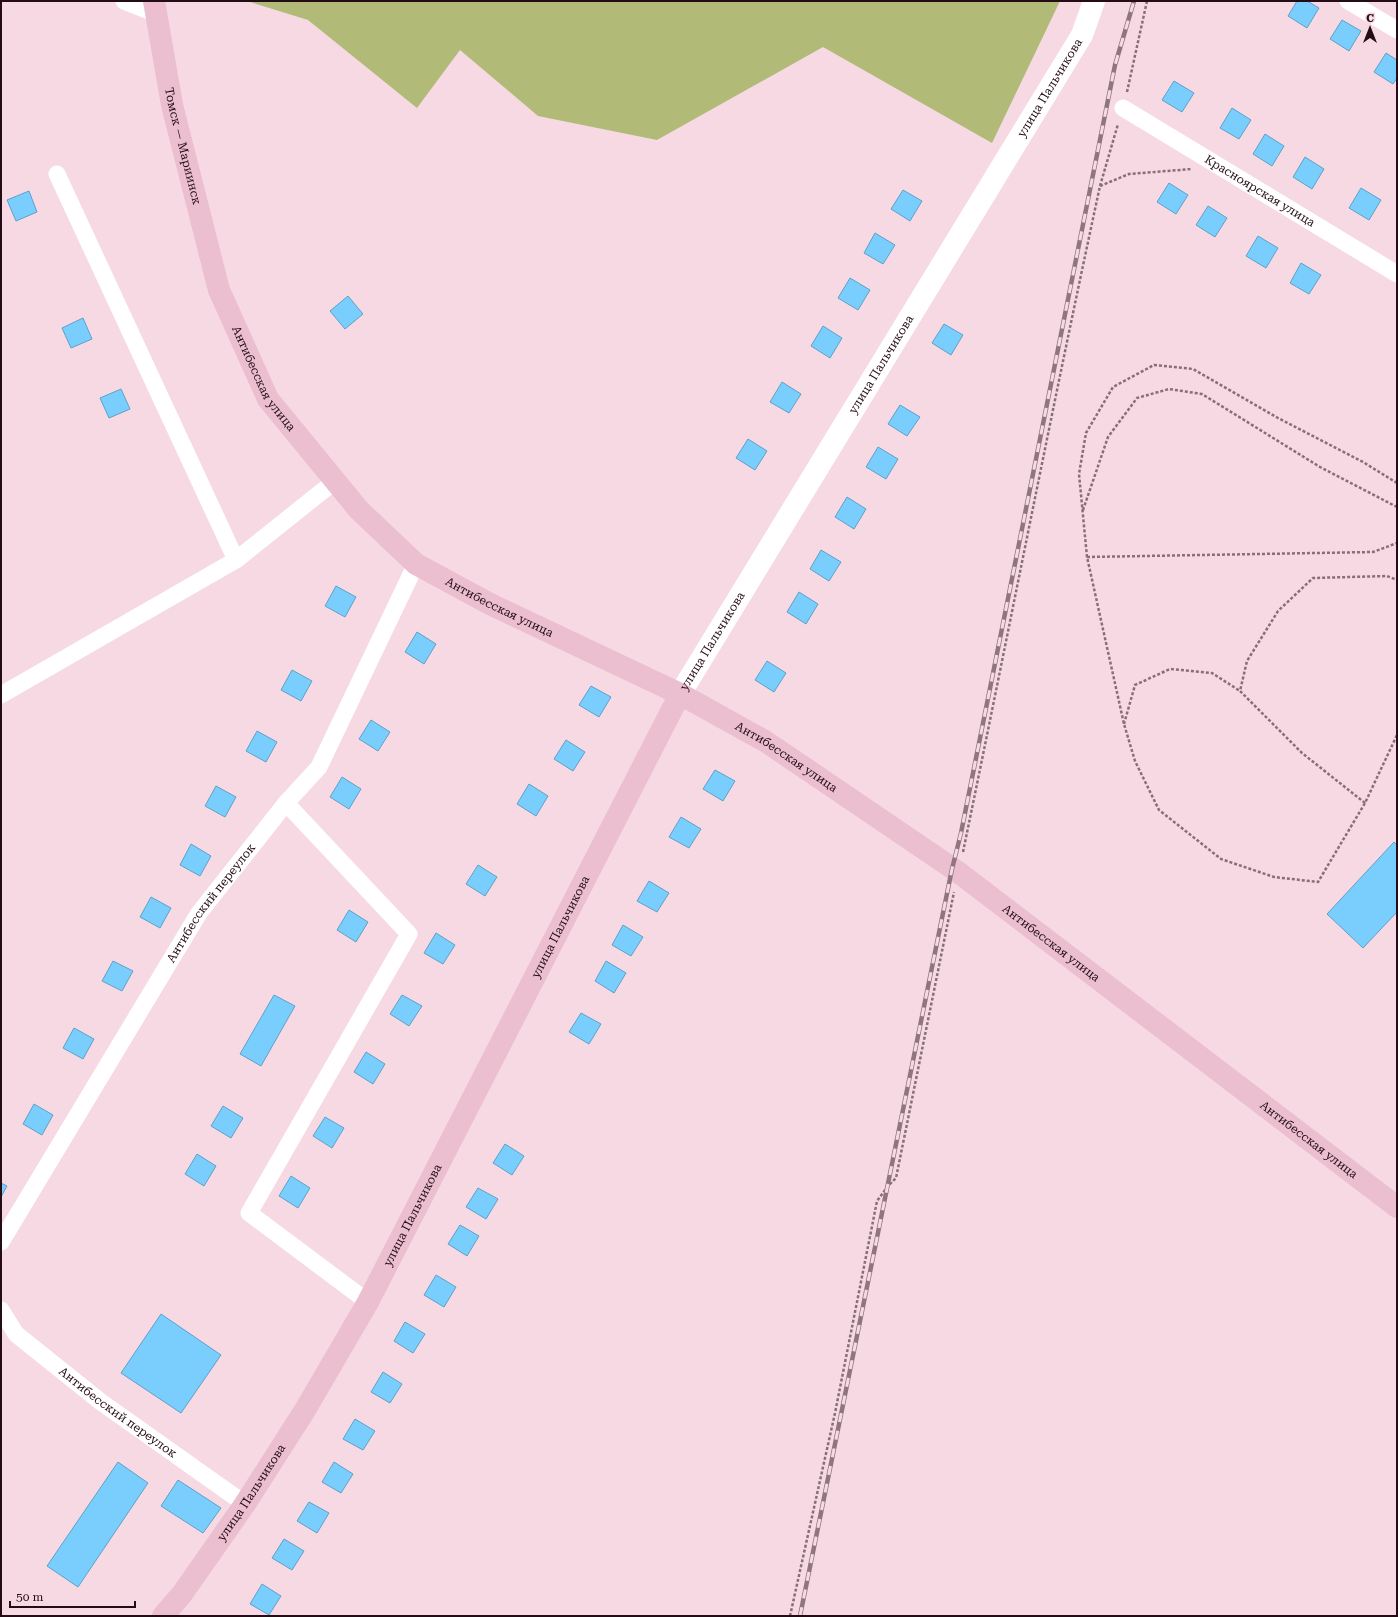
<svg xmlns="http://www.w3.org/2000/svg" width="1398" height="1617" font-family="'Roboto Serif',serif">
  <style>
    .green { fill: #b1bb77 }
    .building { fill: #79cefe; stroke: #5fa1c6 }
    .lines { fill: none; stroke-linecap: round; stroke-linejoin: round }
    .path { stroke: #896e78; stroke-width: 2.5; stroke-dasharray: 3 2; stroke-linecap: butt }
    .street { stroke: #fff; stroke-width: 17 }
    .secondary { stroke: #fff; stroke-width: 22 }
    .primary { stroke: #ebbed0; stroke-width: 22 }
    .rail-casing { stroke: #8f757f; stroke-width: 4.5 }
    .rail { stroke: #f6d9e3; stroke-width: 3; stroke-dasharray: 9; stroke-linecap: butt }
    .labels { text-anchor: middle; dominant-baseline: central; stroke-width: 3; stroke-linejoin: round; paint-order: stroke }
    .street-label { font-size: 12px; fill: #240c16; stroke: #f6d9e3 }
  </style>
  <rect width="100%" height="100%" fill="#f6d9e3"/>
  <path class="green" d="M247,1H1060L992,143L823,47L657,140L538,116L460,50L417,108L308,20Z"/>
  <path class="building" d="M1297,1H1307L1319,8L1307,28L1288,16Z
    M1342,20L1361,31L1349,51L1330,39Z
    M1386,53L1397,60V78L1393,84L1374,72Z
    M1174,81L1194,93L1182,112L1162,100Z
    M1232,108L1251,120L1239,139L1220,128Z
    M1265,134L1284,146L1272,166L1253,154Z
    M1305,157L1324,169L1312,189L1293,177Z
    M1169,183L1188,195L1176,214L1157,202Z
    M1361,188L1381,200L1369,220L1349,208Z
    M903,190L922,201L910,221L891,209Z
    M29,191L37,212L16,221L7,200Z
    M1208,206L1227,218L1215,237L1196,225Z
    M875,233L895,245L883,264L864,253Z
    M1258,236L1278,248L1266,268L1246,256Z
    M1301,263L1321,275L1309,294L1290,283Z
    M850,278L870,290L858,310L838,298Z
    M348,296L363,314L345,329L330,311Z
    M83,318L92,339L71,348L62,328Z
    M944,324L963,335L951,355L932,343Z
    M823,326L842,338L830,358L811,346Z
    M782,382L801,394L789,413L770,402Z
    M121,389L130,409L109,418L100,398Z
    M900,405L920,417L907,436L888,424Z
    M748,439L767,451L755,470L736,458Z
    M878,447L898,459L886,479L866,467Z
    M847,497L866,509L854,529L835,517Z
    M821,550L841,562L829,581L810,569Z
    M336,586L356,597L345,617L325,606Z
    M799,592L818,604L806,624L787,612Z
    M417,632L436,644L424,664L405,652Z
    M767,661L786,673L774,692L755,680Z
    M292,670L312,681L301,701L281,690Z
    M591,686L611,697L599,717L579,705Z
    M371,720L390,732L378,751L359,739Z
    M257,731L277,742L266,762L246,751Z
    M566,740L585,752L573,771L554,759Z
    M715,770L735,781L723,801L703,789Z
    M342,777L361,789L349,809L330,797Z
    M529,784L548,796L536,816L517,804Z
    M216,786L236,797L225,817L205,806Z
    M681,817L701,829L689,848L669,837Z
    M1394,842L1397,845V912L1363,948L1327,914Z
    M191,844L211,856L200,876L180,865Z
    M478,865L497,877L485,896L466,884Z
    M649,881L669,893L657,912L637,901Z
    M151,897L171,908L160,928L140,917Z
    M349,910L368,922L356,942L337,930Z
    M623,925L643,937L631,956L612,945Z
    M436,933L455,945L443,964L424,953Z
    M113,961L133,971L122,991L102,981Z
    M606,961L626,973L614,993L595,981Z
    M274,995L295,1006L261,1066L240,1054Z
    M402,995L422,1006L409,1026L390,1014Z
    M581,1013L601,1024L589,1044L569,1032Z
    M74,1028L94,1039L83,1059L63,1048Z
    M366,1052L385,1064L373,1084L354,1072Z
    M34,1104L53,1115L42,1135L23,1124Z
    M223,1106L243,1118L231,1138L211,1126Z
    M325,1117L344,1128L332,1148L313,1136Z
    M505,1144L524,1156L512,1175L493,1163Z
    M197,1154L216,1166L204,1186L185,1174Z
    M291,1176L310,1188L298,1208L279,1196Z
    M1,1183L7,1186L1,1197Z
    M478,1188L498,1199L486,1219L466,1207Z
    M460,1225L479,1236L467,1256L448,1244Z
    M436,1275L456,1287L444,1307L424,1295Z
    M161,1314L221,1355L181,1413L121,1373Z
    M405,1322L425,1334L413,1353L394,1341Z
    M383,1372L402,1384L390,1403L371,1392Z
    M355,1419L375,1431L363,1450L343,1439Z
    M118,1462L148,1483L78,1587L47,1566Z
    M334,1462L353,1474L341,1493L322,1482Z
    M178,1480L221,1508L203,1533L161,1506Z
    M309,1502L329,1513L317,1533L297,1521Z
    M284,1539L304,1551L292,1570L272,1558Z
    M262,1584L281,1596L269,1615L250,1604Z"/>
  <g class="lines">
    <path class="path" d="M1127,92L1147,1
      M1100,186L1118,124
      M1397,483L1363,462L1278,418L1193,369L1154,365L1113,387L1086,433L1079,474L1087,557L1124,724L1135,761L1159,810L1221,859L1274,877L1318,882L1365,803L1397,735
      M1083,510L1108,437L1137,398L1169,389L1202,394L1320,467L1397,507
      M1087,557L1373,552L1397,543
      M1124,724L1135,685L1170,669L1212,673L1240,691
      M1365,803L1302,753L1240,691L1247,661L1278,611L1313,578L1387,576L1397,580
      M963,852C1009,630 1052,408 1100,186L1129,174L1192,169
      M790,1616L835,1413L877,1201L888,1186L896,1178L954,892"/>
    <g class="street">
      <path d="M124,1L157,14"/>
      <path d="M1348,1L1397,30"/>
      <path id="s1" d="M1123,108L1397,274"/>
      <path d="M57,174L236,560"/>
      <path d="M1,695L236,560L335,481"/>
      <path d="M286,803L409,934L249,1213L368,1302"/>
      <path id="s2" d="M1,1242L199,913L286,803L319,767L416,564"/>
      <path id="s3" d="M1,1310L16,1334L101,1402L245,1504"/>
    </g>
    <path class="secondary" id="s4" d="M680,694L1082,35L1094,1"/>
    <g class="primary">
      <path id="s5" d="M154,1L172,105L219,290L268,399L359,510L416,564L490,604L680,694L765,741L958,872L1397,1207"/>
      <path id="s6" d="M163,1616L182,1594L245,1504L305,1410L368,1302L680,694"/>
    </g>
    <defs>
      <path id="rail" d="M800,1616L952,869L961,833L1115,65L1134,1"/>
    </defs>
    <use href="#rail" class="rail-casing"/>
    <use href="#rail" class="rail"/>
  </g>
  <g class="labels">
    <g class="street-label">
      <text stroke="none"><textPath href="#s4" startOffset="710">улица Пальчикова</textPath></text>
      <text stroke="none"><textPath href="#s5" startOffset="148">Томск — Мариинск</textPath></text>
      <text stroke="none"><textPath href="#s1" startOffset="160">Красноярская улица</textPath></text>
      <text stroke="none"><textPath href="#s4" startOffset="386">улица Пальчикова</textPath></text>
      <text stroke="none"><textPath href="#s5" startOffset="396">Антибесская улица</textPath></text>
      <text stroke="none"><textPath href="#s5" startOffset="732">Антибесская улица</textPath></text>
      <text stroke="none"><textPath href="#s4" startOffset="62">улица Пальчикова</textPath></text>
      <text stroke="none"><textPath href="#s5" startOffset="1056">Антибесская улица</textPath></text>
      <text stroke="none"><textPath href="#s2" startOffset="399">Антибесский переулок</textPath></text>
      <text stroke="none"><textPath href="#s6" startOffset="797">улица Пальчикова</textPath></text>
      <text stroke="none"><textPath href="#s5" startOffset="1380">Антибесская улица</textPath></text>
      <text stroke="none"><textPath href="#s5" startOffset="1704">Антибесская улица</textPath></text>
      <text stroke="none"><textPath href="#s6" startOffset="473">улица Пальчикова</textPath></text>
      <text stroke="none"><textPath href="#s3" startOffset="157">Антибесский переулок</textPath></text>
      <text stroke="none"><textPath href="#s6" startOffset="152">улица Пальчикова</textPath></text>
    </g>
  </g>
  <rect width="1398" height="1617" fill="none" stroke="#240c16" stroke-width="4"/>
  <g transform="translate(1370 28)" stroke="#f6d9e3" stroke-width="3" paint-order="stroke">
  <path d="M0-3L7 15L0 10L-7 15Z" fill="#240c16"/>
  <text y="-6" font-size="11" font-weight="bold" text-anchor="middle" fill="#240c16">С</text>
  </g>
  <path d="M10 1601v6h125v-6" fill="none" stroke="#240c16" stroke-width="2"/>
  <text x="16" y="1601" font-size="12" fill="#240c16" stroke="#f6d9e3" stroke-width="3" paint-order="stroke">50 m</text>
</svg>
